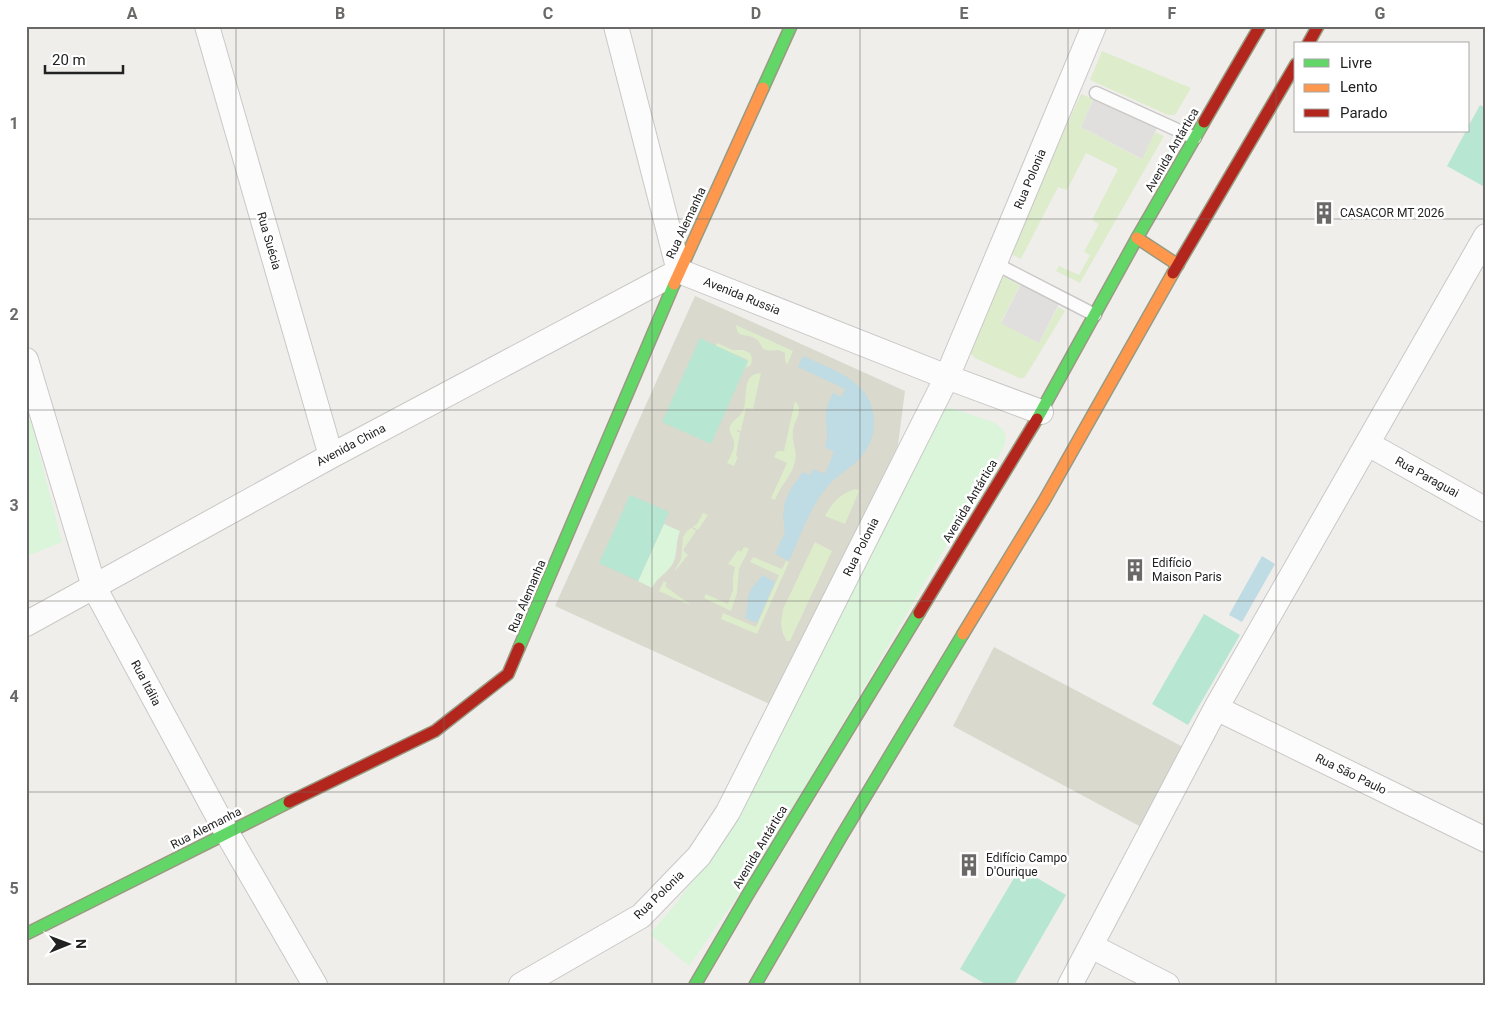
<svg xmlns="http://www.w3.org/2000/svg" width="1512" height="1011" font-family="Roboto,sans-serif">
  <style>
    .construction { fill: #d9d9cd }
    .grass { fill: #ddeccb }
    .park { fill: #daf5da }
    .pitch { fill: #b7e6d2 }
    .parking { fill: #e0dfde }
    .water { fill: #bfdbe3 }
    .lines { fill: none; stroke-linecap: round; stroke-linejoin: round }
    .lane-casing { stroke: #c9c8c7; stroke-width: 15 }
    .street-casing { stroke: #c9c8c7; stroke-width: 26 }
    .fast-casing { stroke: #999a82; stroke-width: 14 }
    .slow-casing { stroke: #999a82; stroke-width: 14 }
    .jam-casing { stroke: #999a82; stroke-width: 14 }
    .lane { stroke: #fdfcfc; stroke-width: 12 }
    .street { stroke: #fdfcfc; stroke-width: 24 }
    .fast { stroke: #63d668; stroke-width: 11 }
    .slow { stroke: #ff974d; stroke-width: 11 }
    .jam { stroke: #b3261e; stroke-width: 11 }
    .grid { fill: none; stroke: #6a6968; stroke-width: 1; stroke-opacity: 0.55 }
    .labels { text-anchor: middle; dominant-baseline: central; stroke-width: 5; stroke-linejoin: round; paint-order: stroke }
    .street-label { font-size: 12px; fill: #222; stroke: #fff }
    .poi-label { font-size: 12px; fill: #222; stroke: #fff; text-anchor: start }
    .neatline { fill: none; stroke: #6a6968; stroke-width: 2 }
    .grid-label { font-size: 16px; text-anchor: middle; font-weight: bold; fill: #6a6968 }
  </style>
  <rect width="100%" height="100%" fill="#f0eeeb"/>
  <path class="construction" d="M695,296L905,391L898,445L776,707L555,606Z
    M994,647L1185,748L1143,828L953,726Z"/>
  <path class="grass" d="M1102,51L1191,88L1175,115H1168L1090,80Z
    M1081,94L1093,99L1081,127L1141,159L1155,132L1164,136L1080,283L1056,271L1059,266L1079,275L1090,255L1084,252L1099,224L1092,220L1118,169L1086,153L1067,190L1058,187L1021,259L1009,253Z
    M1002,276L1020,285L1001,322L1039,343L1058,307L1065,311L1027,374L1024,378H1019L975,358L970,353L971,347Z
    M736,325L793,351L787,365L785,360V353C776,348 774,352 766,350C761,349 761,342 756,339C747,332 737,340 736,325Z
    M717,343L733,350H743L750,353L752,358L751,365L745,368L748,360L716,346Z
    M761,373L753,409L746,408L741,431L737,430V432H740L736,456L738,457L734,466L727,463C730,457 734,451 734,445C735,438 728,433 730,426C733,420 740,417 743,411C749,397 740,374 761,373Z
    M795,401C804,410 795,419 793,430C791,443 799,452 794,465C790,478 780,486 775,500L771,498L787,463L774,457L777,451H784Z
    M856,489L859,491L845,524L825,516C832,503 842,492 856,489Z
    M703,513L708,515L698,530L693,527L692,528L696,531L683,550L688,555L676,570H675L681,559L683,537L687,531L697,524Z
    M815,542L832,551L790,641H787L783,634L781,624L783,609Z
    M744,547L749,549L739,569L737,593L731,611L704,598L706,594L728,604L733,590V578L735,567L728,564L738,550L741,552Z
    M753,557L782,569L786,561L789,562L757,634L721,619L723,613L756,627L779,575L750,562Z
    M664,581L667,583L665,586L692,606L659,591Z"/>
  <path class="park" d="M26,402L62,542L30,555L26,554Z
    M948,407L993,422L1003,429L1006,437L1004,447L766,855L689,966L650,934L674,906L704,866L939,415Z
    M664,524L680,531C675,543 678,553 673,563C668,573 657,577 652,588L638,581Z"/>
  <path class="pitch" d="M1480,105L1486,108V180L1483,186L1447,166L1466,131H1468V127Z
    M700,338L748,361L711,444L662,422Z
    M630,495L669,512L638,581L599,563Z
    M1204,614L1240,635L1188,725L1152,704Z
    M1020,868L1066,895L1014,985H987L960,969Z"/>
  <path class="parking" d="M1096,93L1160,122L1142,159L1081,127Z
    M1024,278L1062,298L1039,343L1001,323Z"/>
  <path class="water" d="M803,356C833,370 873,381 874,421C875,433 870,446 862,456C857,462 851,466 845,471C836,477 829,484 823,492C808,512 800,538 789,561L775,554L785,532L783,517L785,502L791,488L803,472L810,475L813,469L825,474L834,452L825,447C830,431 825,427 826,413C826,406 830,400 833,393L841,397L845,389L798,367Z
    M1262,556L1275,564L1242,622L1229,615Z
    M762,575L775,582L757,623L745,618C748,610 747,604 748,597C750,587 758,583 762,575Z"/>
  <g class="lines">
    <defs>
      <path id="lane" d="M1096,93L1195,138
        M994,263L1095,315"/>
      <path id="street" d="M207,26L331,456
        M616,26L679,271L947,377L1041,412
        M26,360L94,587L227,833L315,985
        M1368,444L1486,510
        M26,624L331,456L679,271
        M1216,708L1486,840
        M1091,946L1167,985
        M521,985L641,916L699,856L728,812L947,377L1094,26
        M1070,985L1216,708L1486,236"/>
      <path id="fast" d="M763,88L791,26
        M1037,419L1137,238L1204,122
        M519,648L674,284
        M26,934L289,802
        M695,985L747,896L919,613
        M755,985L841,837L963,634"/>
      <path id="slow" d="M1137,238L1178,265
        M674,284L763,88
        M963,634L1044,501L1173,273"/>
      <path id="jam" d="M1308,44L1318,26
        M1204,122L1260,26
        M1173,273L1296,64
        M919,613L1037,419
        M289,802L435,731L508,674L519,648"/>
    </defs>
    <use href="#lane" class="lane-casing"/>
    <use href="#street" class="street-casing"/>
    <use href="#fast" class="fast-casing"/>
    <use href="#slow" class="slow-casing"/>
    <use href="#jam" class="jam-casing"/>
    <use href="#lane" class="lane"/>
    <use href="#street" class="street"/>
    <use href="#fast" class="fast"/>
    <use href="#slow" class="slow"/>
    <use href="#jam" class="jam"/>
  </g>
  <path class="grid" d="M236,26V985M444,26V985M652,26V985M860,26V985M1068,26V985M1276,26V985M26,219H1486M26,410H1486M26,601H1486M26,792H1486"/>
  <defs>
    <symbol id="building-bare" viewBox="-9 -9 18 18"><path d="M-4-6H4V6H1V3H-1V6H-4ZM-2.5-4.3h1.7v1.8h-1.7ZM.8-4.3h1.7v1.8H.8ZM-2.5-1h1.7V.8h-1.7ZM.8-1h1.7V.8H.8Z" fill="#6a6968" stroke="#fff" stroke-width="2.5" paint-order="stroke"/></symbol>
  </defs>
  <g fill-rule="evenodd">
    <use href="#building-bare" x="1308" y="197" width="32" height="32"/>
    <use href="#building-bare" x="1119" y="554" width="32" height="32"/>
    <use href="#building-bare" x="953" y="849" width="32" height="32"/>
  </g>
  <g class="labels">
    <g class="street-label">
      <text transform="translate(1172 150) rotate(-60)">Avenida Antártica</text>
      <text transform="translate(1030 179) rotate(-67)">Rua Polonia</text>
      <text transform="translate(686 223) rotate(-65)">Rua Alemanha</text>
      <text transform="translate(269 241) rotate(74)">Rua Suécia</text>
      <text transform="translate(742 296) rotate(22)">Avenida Russia</text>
      <text transform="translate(351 445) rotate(-28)">Avenida China</text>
      <text transform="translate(1427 477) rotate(29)">Rua Paraguai</text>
      <text transform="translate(970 501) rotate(-59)">Avenida Antártica</text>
      <text transform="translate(861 547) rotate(-63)">Rua Polonia</text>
      <text transform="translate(527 596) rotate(-67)">Rua Alemanha</text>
      <text transform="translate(146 683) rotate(62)">Rua Itália</text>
      <text transform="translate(1351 774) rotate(26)">Rua São Paulo</text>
      <text transform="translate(206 828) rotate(-27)">Rua Alemanha</text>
      <text transform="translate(760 847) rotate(-59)">Avenida Antártica</text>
      <text transform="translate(659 895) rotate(-44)">Rua Polonia</text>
    </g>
    <g class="poi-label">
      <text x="1340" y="213">CASACOR MT 2026</text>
      <text x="1152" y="563">Edifício<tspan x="1152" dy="14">Maison Paris</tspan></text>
      <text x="986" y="858">Edifício Campo<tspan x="986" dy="14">D'Ourique</tspan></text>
    </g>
  </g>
  <rect width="1512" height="1011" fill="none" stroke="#ffffff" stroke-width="55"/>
  <rect x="1294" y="42" width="175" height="90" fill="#ffffff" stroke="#a7a7a7"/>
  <rect x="1304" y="59" width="25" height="8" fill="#63d668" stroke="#a7a7a7"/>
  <text x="1340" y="68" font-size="15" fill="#222222">Livre</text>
  <rect x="1304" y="84" width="25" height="8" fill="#ff974d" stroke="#a7a7a7"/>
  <text x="1340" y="92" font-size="15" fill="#222222">Lento</text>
  <rect x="1304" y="109" width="25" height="8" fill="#b3261e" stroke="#a7a7a7"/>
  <text x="1340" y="118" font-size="15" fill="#222222">Parado</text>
  <g transform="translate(68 944) rotate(89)" stroke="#ffffff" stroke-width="4" paint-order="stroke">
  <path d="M0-4L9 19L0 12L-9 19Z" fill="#222222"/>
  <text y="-8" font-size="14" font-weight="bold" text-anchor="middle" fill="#222222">N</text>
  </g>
  <path d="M45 65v8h78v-8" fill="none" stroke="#222222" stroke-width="2.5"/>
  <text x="52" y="65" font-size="15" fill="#222222" stroke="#ffffff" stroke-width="4" paint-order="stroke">20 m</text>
  <rect x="28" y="28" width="1456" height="956" class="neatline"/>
  <g class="grid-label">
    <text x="132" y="19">A</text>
    <text x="340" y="19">B</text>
    <text x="548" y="19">C</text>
    <text x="756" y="19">D</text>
    <text x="964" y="19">E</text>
    <text x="1172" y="19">F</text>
    <text x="1380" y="19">G</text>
    <text x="14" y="129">1</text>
    <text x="14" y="320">2</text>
    <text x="14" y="511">3</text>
    <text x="14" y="702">4</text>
    <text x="14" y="894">5</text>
  </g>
</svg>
